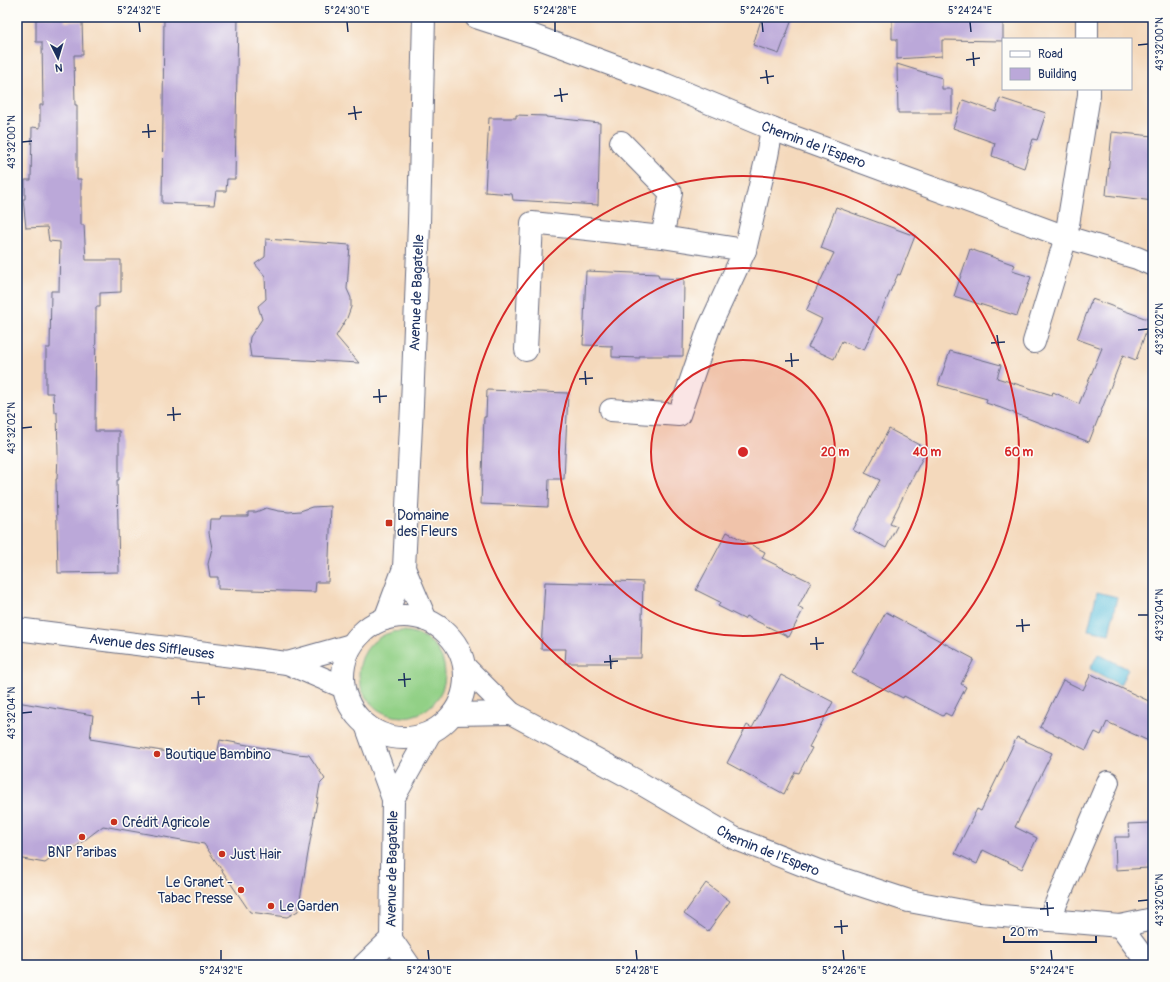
<svg xmlns="http://www.w3.org/2000/svg" width="1170" height="982" font-family="Pangolin,sans-serif">
  <style>
    .green { fill: #92d086; stroke: #568072 }
    .water { fill: #5fc0dd; stroke: #3d789e }
    .building { fill: #bba8d9 }
    .lines { fill: none; stroke-linecap: round; stroke-linejoin: round }
    .minor-casing { stroke: #676a7f; stroke-width: 24 }
    .minor { stroke: #fff; stroke-width: 22 }
    .ticks { fill: none; stroke: #1b2f5e; stroke-width: 1.5 }
    .ring { fill: none; stroke: #d62828; stroke-width: 2 }
    .poi-dot { fill: #c8321e; stroke: #fdfcf7; stroke-width: 1.5 }
    .labels { text-anchor: middle; dominant-baseline: central; stroke-width: 3; stroke-linejoin: round; paint-order: stroke }
    .street-label { font-size: 14px; fill: #1b2f5e; stroke: #fdfcf7 }
    .poi-label { font-size: 14px; fill: #1b2f5e; stroke: #fdfcf7; text-anchor: start }
    .centre { fill: #d62828; stroke: #fdfcf7; stroke-width: 2 }
    .ring-label { font-size: 12px; text-anchor: middle; font-weight: bold; fill: #d62828; stroke: #fdfcf7; stroke-width: 3; stroke-linejoin: round; paint-order: stroke }
    .neatline { fill: none; stroke: #1b2f5e; stroke-width: 1.5 }
    .ticks-label { font-size: 10px; text-anchor: middle; fill: #1b2f5e }
  </style>
  <rect width="100%" height="100%" fill="#fdfcf7"/>
  <filter id="ink" filterUnits="userSpaceOnUse"><feTurbulence type="fractalNoise" baseFrequency=".025" numOctaves="2"/><feDisplacementMap in="SourceGraphic" scale="8" xChannelSelector="R" yChannelSelector="G"/><feConvolveMatrix kernelMatrix="1 2 1 2 8 2 1 2 1" color-interpolation-filters="sRGB"/></filter>
  <filter id="wash" filterUnits="userSpaceOnUse"><feTurbulence type="fractalNoise" baseFrequency=".012" numOctaves="4" result="noise"/><feDisplacementMap in="SourceGraphic" scale="16" xChannelSelector="R" yChannelSelector="G"/><feGaussianBlur stdDeviation="0.9" result="paint"/><feColorMatrix in="noise" values="0 0 0 0 0 0 0 0 0 0 0 0 0 0 0 0 0 1.4 0 .05"/><feComposite in="paint" operator="in"/></filter>
  <g filter="url(#wash)">
    <rect width="100%" height="100%" fill="#f4d9bc"/>
    <path class="green" d="M359 674a43 43 0 1 1 86 0a43 43 0 1 1-86 0Z"/>
    <path class="water" d="M1097,592L1117,597L1109,634L1088,630Z
      M1098,654L1128,669L1120,685L1090,669Z"/>
    <g id="blocks">
      <path class="building" d="M36,17H65V22L82,21L83,55H74L75,105H77V179H81V225H84L86,260H121V292L100,293V307H96L95,431H119V480H117L119,572L58,573L56,479H57L58,454L57,412H54L53,393H46V348H50L51,291H59L60,242L49,241L47,227L26,228L23,199H25V180H31L32,127L40,128V105H43L42,42H36Z
        M164,17H238L235,179H227L226,191H216L214,205L162,203Z
        M762,17H793L779,54L753,45Z
        M892,17H1003V41L942,40V56L897,59V39H892Z
        M897,64L942,78V89H952V113H898Z
        M1000,98L1046,113L1037,140L1033,139L1024,168L992,156L995,143L953,128L963,100L996,112Z
        M516,115L546,116V117L600,123L598,205L513,200L512,194L485,192L489,118H516Z
        M1112,132L1153,136L1151,157H1153V201L1106,195Z
        M836,207L915,236L900,275L898,274L864,350L842,341L834,359L808,347L822,319L806,311L834,253L821,248Z
        M266,239L350,245L347,289L351,298V307L347,318L336,336L359,363L251,357L249,344L250,337L262,319L258,306L266,299L265,276L255,264L265,257Z
        M970,249L1015,265L1012,271L1031,277L1017,316L954,296Z
        M586,271L658,274L659,278L684,279L683,356H640V358L612,357V346L583,345Z
        M1092,299L1150,320L1136,360L1123,355L1089,442L1001,408L986,403L987,399L938,385L950,351L1001,365L997,378L1052,395L1053,392L1079,404L1102,348L1077,339Z
        M487,390L568,393L564,479H549L548,507L481,504L484,417H486Z
        M889,429L927,449L890,523L897,526L886,548L853,530L880,480L865,473Z
        M331,506L328,582H316L315,592L218,589V577H210L208,564L212,548L209,533L210,519H220L221,516H248V512H256L266,508L279,511L289,512L300,511L312,507Z
        M727,532L765,552L762,558L811,582L798,607L803,610L789,637L746,616L744,619L718,606L720,602L696,590Z
        M616,581L643,582L641,658H612L611,663H565L566,649H541L545,582L616,584Z
        M886,612L974,659L961,684L966,687L951,716L945,713L943,716L904,696L903,698L852,673Z
        M1091,674L1153,703V743L1107,722L1101,735L1095,732L1086,750L1040,727L1063,680L1083,690Z
        M781,675L833,702L809,747L812,748L799,773L795,772L784,794L727,763L747,725L752,728Z
        M17,702L93,715L90,739L216,760L220,740L297,754L309,755L325,779L320,784L298,911L287,917L250,912L204,844L103,826L69,852L62,851L45,863L17,858Z
        M1017,737L1052,753L1015,827L1037,838L1022,869L983,850L977,864L955,853L977,809L981,811Z
        M1153,823V864H1148V868L1116,870L1115,837H1129L1128,824Z
        M706,883L730,901L708,931L684,914Z"/>
    </g>
  </g>
  <g filter="url(#ink)">
    <use href="#blocks" fill-opacity="0" stroke="#676a7f" stroke-width="1"/>
    <g class="lines">
      <defs>
        <g id="minor">
          <path id="s1" d="M476,17L531,35L664,84L772,129L1066,237L1137,258L1153,265"/>
          <path d="M1087,17V39"/>
          <path d="M621,142L671,193L662,237"/>
          <path d="M745,250L767,156L772,129"/>
          <path d="M1034,342L1066,237L1089,95V89"/>
          <path d="M526,350L532,223L662,237L745,250L709,328L679,415L611,410"/>
          <path d="M404,568L426,620"/>
          <circle cx="404" cy="677" r="61"/>
          <path id="s2" d="M385,619L404,568L412,405L419,223L424,17"/>
          <path id="s3" d="M17,629L287,663L343,687"/>
          <path d="M287,663L351,645"/>
          <path id="s4" d="M465,667L511,713L635,780L734,838L821,872L909,901L979,914L1120,926L1153,919"/>
          <path d="M453,714L511,713"/>
          <path d="M366,725L393,799L391,939L409,965"/>
          <path d="M393,799L430,733"/>
          <path d="M1049,920L1108,782"/>
          <path d="M1120,926L1149,965"/>
          <path d="M364,965L391,939"/>
        </g>
      </defs>
      <use href="#minor" class="minor-casing"/>
      <use href="#minor" class="minor"/>
    </g>
  </g>
  <path class="ticks" d="M139,22L140,32M347,22L348,32M555,22V32M762,22L763,32M970,22L971,32M1138,45L1148,44M973,52L974,66M966,60L980,58M766,70L768,84M760,78L774,76M560,88L562,102M554,96L568,94M354,106L356,120M348,114L362,112M148,124L149,138M142,132L156,131M22,142L32,141M1138,330L1148,329M997,335L999,349M991,343L1005,342M791,353L792,367M785,361L799,360M585,371L586,385M579,379L593,378M379,389L380,403M373,397L387,396M173,407L174,421M167,415L181,414M22,428L32,427M1138,615H1148M1022,619L1023,632M1016,626L1030,625M816,637L817,650M810,644L824,643M610,655L611,669M604,662L618,661M404,673L405,687M398,680L411,679M198,691L199,705M191,698L205,697M22,713L32,712M1138,901L1148,900M1047,902L1048,916M1040,909L1054,908M841,920L842,934M834,927L848,926M221,950V960M428,950L429,960M636,950L637,960M843,950L844,960M1051,950L1052,960"/>
  <circle cx="743" cy="452" r="92" fill="#d62828" fill-opacity=".12"/>
  <g class="ring">
    <circle cx="743" cy="452" r="92"/>
    <circle cx="743" cy="452" r="184"/>
    <circle cx="743" cy="452" r="276"/>
  </g>
  <g class="poi-dot">
    <rect x="385" y="519" width="8" height="8" rx="2"/>
    <circle cx="157" cy="754" r="4"/>
    <circle cx="114" cy="822" r="4"/>
    <circle cx="82" cy="837" r="4"/>
    <circle cx="222" cy="854" r="4"/>
    <circle cx="241" cy="890" r="4"/>
    <circle cx="271" cy="906" r="4"/>
  </g>
  <g class="labels">
    <g class="street-label">
      <text stroke="none"><textPath href="#s1" startOffset="361">Chemin de l'Espero</textPath></text>
      <text stroke="none"><textPath href="#s2" startOffset="330">Avenue de Bagatelle</textPath></text>
      <text stroke="none"><textPath href="#s3" startOffset="136">Avenue des Siffleuses</textPath></text>
      <text stroke="none"><textPath href="#s4" startOffset="357">Chemin de l'Espero</textPath></text>
      <text transform="translate(392 869) rotate(-89)">Avenue de Bagatelle</text>
    </g>
    <g class="poi-label">
      <text x="397" y="515">Domaine<tspan x="397" dy="16">des Fleurs</tspan></text>
      <text x="165" y="754">Boutique Bambino</text>
      <text x="122" y="822">Crédit Agricole</text>
      <text x="82" y="852" text-anchor="middle">BNP Paribas</text>
      <text x="230" y="854">Just Hair</text>
      <text x="233" y="882" text-anchor="end">Le Granet -<tspan x="233" dy="16">Tabac Presse</tspan></text>
      <text x="279" y="906">Le Garden</text>
    </g>
  </g>
  <circle cx="743" cy="452" r="6" class="centre"/>
  <g class="ring-label">
    <text x="835" y="456">20 m</text>
    <text x="927" y="456">40 m</text>
    <text x="1019" y="456">60 m</text>
  </g>
  <rect width="1170" height="982" fill="none" stroke="#fdfcf7" stroke-width="44"/>
  <rect x="1002" y="38" width="130" height="52" fill="#fdfcf7" stroke="#a3aaba"/>
  <rect x="1010" y="51" width="20" height="6" fill="#ffffff" stroke="#a3aaba"/>
  <text x="1038" y="58" font-size="12" fill="#1b2f5e">Road</text>
  <rect x="1010" y="68" width="20" height="12" fill="#bba8d9" stroke="#a3aaba"/>
  <text x="1038" y="78" font-size="12" fill="#1b2f5e">Building</text>
  <g transform="translate(58 58) rotate(175)" stroke="#fdfcf7" stroke-width="3" paint-order="stroke">
  <path d="M0-3L7 15L0 10L-7 15Z" fill="#1b2f5e"/>
  <text y="-6" font-size="11" font-weight="bold" text-anchor="middle" fill="#1b2f5e">N</text>
  </g>
  <path d="M1004 936v6h92v-6" fill="none" stroke="#1b2f5e" stroke-width="2"/>
  <text x="1010" y="936" font-size="12" fill="#1b2f5e" stroke="#fdfcf7" stroke-width="3" paint-order="stroke">20 m</text>
  <rect x="22" y="22" width="1126" height="938" class="neatline"/>
  <g class="ticks-label">
    <text x="139" y="14">5°24'32"E</text>
    <text x="347" y="14">5°24'30"E</text>
    <text x="555" y="14">5°24'28"E</text>
    <text x="762" y="14">5°24'26"E</text>
    <text x="970" y="14">5°24'24"E</text>
    <text transform="translate(1159 44) rotate(-90)" y="4">43°32'00"N</text>
    <text transform="translate(11 142) rotate(-90)" y="4">43°32'00"N</text>
    <text transform="translate(1159 329) rotate(-90)" y="4">43°32'02"N</text>
    <text transform="translate(11 428) rotate(-90)" y="4">43°32'02"N</text>
    <text transform="translate(1159 615) rotate(-90)" y="4">43°32'04"N</text>
    <text transform="translate(11 713) rotate(-90)" y="4">43°32'04"N</text>
    <text transform="translate(1159 900) rotate(-90)" y="4">43°32'06"N</text>
    <text x="221" y="974">5°24'32"E</text>
    <text x="429" y="974">5°24'30"E</text>
    <text x="637" y="974">5°24'28"E</text>
    <text x="844" y="974">5°24'26"E</text>
    <text x="1052" y="974">5°24'24"E</text>
  </g>
</svg>
